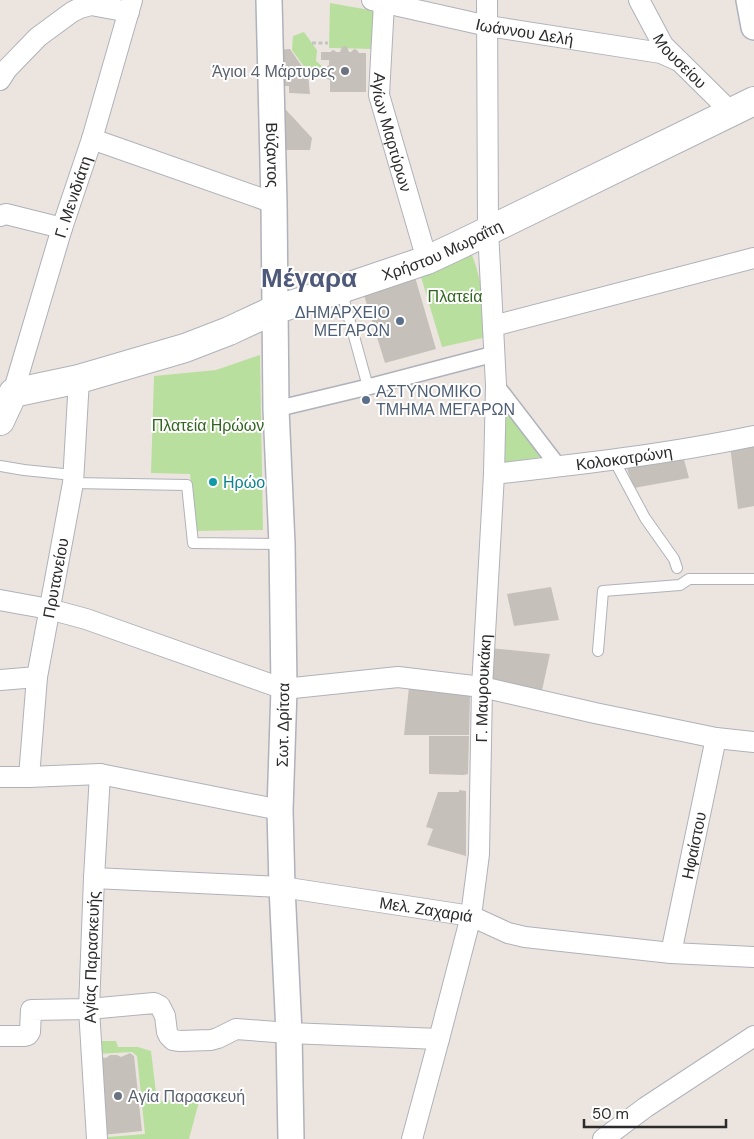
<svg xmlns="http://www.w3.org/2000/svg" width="754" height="1139" font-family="'DM Sans',sans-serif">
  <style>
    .green { fill: #b9df9f }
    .building { fill: #c5c0ba }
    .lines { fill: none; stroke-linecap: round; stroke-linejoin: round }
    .service-casing { stroke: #afb2bb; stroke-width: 12 }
    .pedestrian-casing { stroke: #afb2bb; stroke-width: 18 }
    .minor-casing { stroke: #afb2bb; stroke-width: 22 }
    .tertiary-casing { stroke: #afb2bb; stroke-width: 28 }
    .secondary-casing { stroke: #afb2bb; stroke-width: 30 }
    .path { stroke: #c4c4c4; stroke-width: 3; stroke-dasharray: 4 2.5; stroke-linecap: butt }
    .service { stroke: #fff; stroke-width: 10 }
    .pedestrian { stroke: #fff; stroke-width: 15 }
    .minor { stroke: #fff; stroke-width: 20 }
    .tertiary { stroke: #fff; stroke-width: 25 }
    .secondary { stroke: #fff; stroke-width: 28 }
    .worship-dot { fill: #6b7280; stroke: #fff; stroke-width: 2 }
    .service-dot { fill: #5c6f8a; stroke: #fff; stroke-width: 2 }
    .culture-dot { fill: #0f9aa8; stroke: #fff; stroke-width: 2 }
    .labels { text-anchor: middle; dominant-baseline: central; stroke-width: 4; stroke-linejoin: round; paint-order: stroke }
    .street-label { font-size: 16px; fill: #2b2b2b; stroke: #fff }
    .worship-label { font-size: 16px; fill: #5b616d; stroke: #fff; text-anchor: end }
    .park-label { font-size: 16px; fill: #32651f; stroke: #fff }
    .service-label { font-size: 16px; fill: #4e5e75; stroke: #fff; text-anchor: end }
    .culture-label { font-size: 16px; fill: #0d838f; stroke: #fff; text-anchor: start }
    .town-label { font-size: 26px; font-weight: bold; fill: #4e597a; stroke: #fff }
  </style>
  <rect width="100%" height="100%" fill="#ece5df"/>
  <path class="green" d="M330,3L375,11L373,49L329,48Z
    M304,32L317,50L316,61L322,66L321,75L313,79L292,50L293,36Z
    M472,255C482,280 485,310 487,337L442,347L421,277Z
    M260,355L263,530L195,531L190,474L151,473L154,376L216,370Z
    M506,408L542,457L495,464L497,409Z
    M97,1041H116L118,1047H138L151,1051L157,1101L200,1098L189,1139H108V1137L145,1134L137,1056L132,1052L98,1054Z"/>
  <path class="building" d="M345,46L347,47L349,52H351L354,49L357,50L359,53H366V92H330V80L325,78L323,74L325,68L329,65V60H321V52H331V51L334,50L336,52H340L342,47Z
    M290,49L308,75L310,94L289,93V86H275V50Z
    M276,99L312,138L310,150H278Z
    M415,277L436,349L385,363L363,292Z
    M754,442V506L738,509L730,446Z
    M683,456L689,478L634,488L625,463Z
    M551,587L559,620L514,626L507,594Z
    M489,648L550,654L541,695L488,683Z
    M409,687L470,696L469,735H404Z
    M429,736H469L468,774L464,775L429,774Z
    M459,790L466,791V856L427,845L433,829L426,827L438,792H459Z
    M130,1053L134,1056L142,1131L102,1135L100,1057L106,1058L110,1055H117L121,1057Z"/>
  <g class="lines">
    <defs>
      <path id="service" d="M341,289L368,387
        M614,460L645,518L674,559L677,568
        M0,466L24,470L73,475
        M73,483L187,485L193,543L282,544
        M598,651L603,591L680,585L689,579H754"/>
      <path id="pedestrian" d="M496,385L559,467
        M276,409L368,387L494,354"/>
      <g id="minor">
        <path id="s1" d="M372,0L488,26L661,53L679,61"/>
        <path id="s2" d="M639,0L663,45L731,112"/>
        <path id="s3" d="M384,3L379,95L427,260"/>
        <path d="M0,80L7,69L38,37L72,12L80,8L91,5L129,12"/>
        <path d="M92,139L274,203"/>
        <path d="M0,216L6,214L62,228"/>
        <path d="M493,326L754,258"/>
        <path id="s4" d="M13,393L62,228L92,139L132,0"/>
        <path id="s5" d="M494,474C581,464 668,454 754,436"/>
        <path d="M0,600L49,609L86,619L284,689L398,677L482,687L595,713L716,738L754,742"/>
        <path d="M0,680L37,677"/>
        <path d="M0,777H29L100,774L280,810"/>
        <path id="s6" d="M29,777L37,677L73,483L79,379"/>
        <path id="s7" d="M94,878L282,887L471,916L508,933L525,937L671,953L754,957"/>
        <path id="s8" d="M671,953L716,738"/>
        <path d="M0,1036H24L28,1035L30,1032L31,1010L89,1009L154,1003L160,1006L165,1016L167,1032L169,1036L173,1040L180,1041L211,1040L218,1038L236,1029L289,1033L439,1039"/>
        <path id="s9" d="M97,1139L89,1009L94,878L100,774"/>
        <path id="s10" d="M412,1139L439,1039L471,916L479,854L482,687L494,474L496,385L488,230L487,0"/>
        <path d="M603,1139L646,1107L754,1036"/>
      </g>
      <g id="tertiary">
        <path id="s11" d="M269,0L274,203L276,409L282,544L284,689L280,810L282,887L289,1033L291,1139"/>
        <path d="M749,0L754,27"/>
      </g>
      <g id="secondary">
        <path id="s12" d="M0,421L13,393L79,379L185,348L229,331L274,310L341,289L427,260L457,246L754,101"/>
      </g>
    </defs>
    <use href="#service" class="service-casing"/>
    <use href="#pedestrian" class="pedestrian-casing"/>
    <use href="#minor" class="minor-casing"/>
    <use href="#tertiary" class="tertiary-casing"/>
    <use href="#secondary" class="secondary-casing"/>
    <path class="path" d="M312,43H328"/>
    <use href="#service" class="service"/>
    <use href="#pedestrian" class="pedestrian"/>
    <use href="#minor" class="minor"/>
    <use href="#tertiary" class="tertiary"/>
    <use href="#secondary" class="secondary"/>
  </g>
  <g class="worship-dot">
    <circle cx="345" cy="71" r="5"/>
    <circle cx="118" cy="1096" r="5"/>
  </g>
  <g class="service-dot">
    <circle cx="400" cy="321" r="5"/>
    <circle cx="366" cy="400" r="5"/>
  </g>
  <circle class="culture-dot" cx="213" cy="482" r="5"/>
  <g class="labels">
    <g class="street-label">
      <text stroke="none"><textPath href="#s1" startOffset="156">Ιωάννου Δελή</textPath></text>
      <text stroke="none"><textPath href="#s2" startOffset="74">Μουσείου</textPath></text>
      <text stroke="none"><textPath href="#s3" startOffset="131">Αγίων Μαρτύρων</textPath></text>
      <text stroke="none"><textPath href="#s11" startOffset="155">Βύζαντος</textPath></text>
      <text stroke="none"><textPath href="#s4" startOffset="205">Γ. Μενιδιάτη</textPath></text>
      <text stroke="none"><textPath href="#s12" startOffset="484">Χρήστου Μωραΐτη</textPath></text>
      <text stroke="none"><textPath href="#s5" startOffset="131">Κολοκοτρώνη</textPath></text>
      <text stroke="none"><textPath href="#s6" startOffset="201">Πρυτανείου</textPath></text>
      <text stroke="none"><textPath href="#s10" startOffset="459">Γ. Μαυρουκάκη</textPath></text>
      <text transform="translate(283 725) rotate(-89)">Σωτ. Δρίτσα</text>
      <text stroke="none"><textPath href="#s8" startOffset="110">Ηφαίστου</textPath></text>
      <text stroke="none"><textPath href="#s7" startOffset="334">Μελ. Ζαχαριά</textPath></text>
      <text stroke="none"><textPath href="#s9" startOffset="182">Αγίας Παρασκευής</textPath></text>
    </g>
    <g class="worship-label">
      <text x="335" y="71">Άγιοι 4 Μάρτυρες</text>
      <text x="128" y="1096" text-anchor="start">Αγία Παρασκευή</text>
    </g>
    <g class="park-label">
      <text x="455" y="296">Πλατεία</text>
      <text x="208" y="425">Πλατεία Ηρώων</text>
    </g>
    <g class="service-label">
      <text x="390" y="312">ΔΗΜΑΡΧΕΙΟ<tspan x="390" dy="18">ΜΕΓΑΡΩΝ</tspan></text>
      <text x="376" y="391" text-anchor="start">ΑΣΤΥΝΟΜΙΚΟ<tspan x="376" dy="18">ΤΜΗΜΑ ΜΕΓΑΡΩΝ</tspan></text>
    </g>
    <g class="culture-label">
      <text x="223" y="482">Ηρώο</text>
    </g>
    <g class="town-label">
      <text x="309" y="278">Μέγαρα</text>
    </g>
  </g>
  <path d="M584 1119v8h142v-8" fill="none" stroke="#2b2b2b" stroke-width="2.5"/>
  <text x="592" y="1119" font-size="15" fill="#2b2b2b" stroke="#ffffff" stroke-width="4" paint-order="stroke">50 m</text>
</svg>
